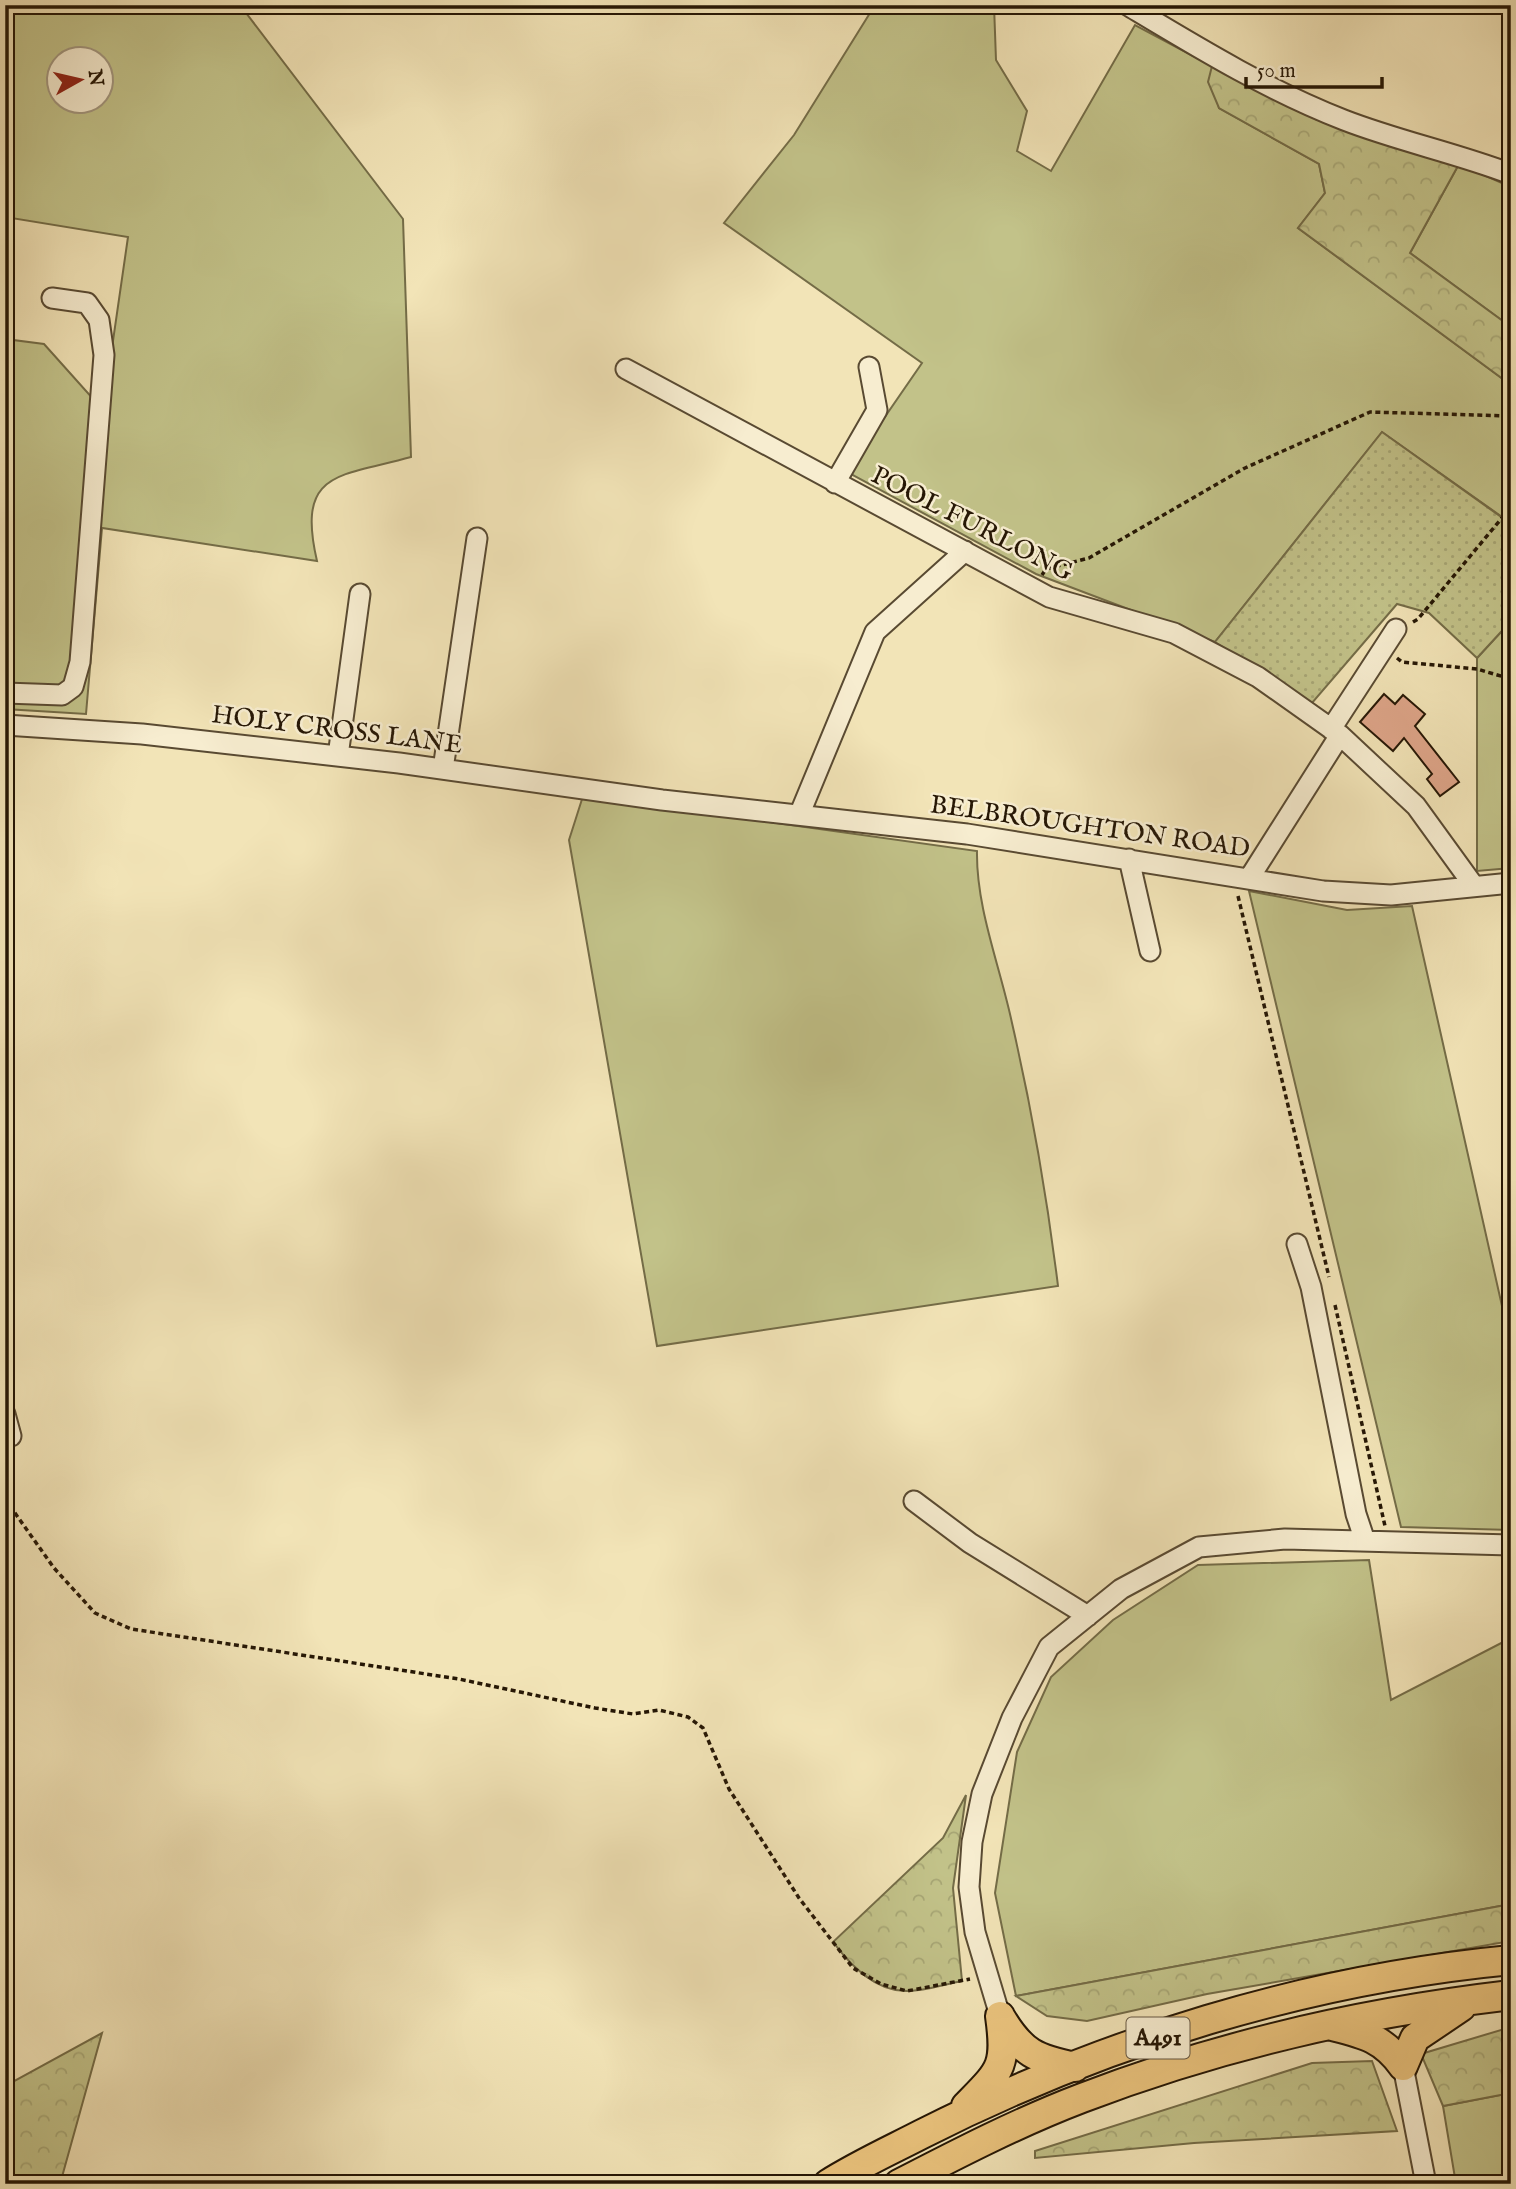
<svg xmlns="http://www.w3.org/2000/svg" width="1516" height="2189" font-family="'IM FELL English',serif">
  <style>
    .green { fill: #c2c289; stroke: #746c47; stroke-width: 2; fill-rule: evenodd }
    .forest { fill: url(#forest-crowns); stroke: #746c47; stroke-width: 2 }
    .garden { fill: url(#garden-dots); stroke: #746c47; stroke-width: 2 }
    .building { fill: #dea589; stroke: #261705; stroke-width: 2 }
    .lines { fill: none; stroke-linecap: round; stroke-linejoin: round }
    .minor-casing { stroke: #594a32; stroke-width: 23 }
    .highway-casing { stroke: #261705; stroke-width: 32 }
    .path { stroke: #261705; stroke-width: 3.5; stroke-dasharray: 5 3.5; stroke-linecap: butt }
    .minor { stroke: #f7edd0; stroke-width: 19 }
    .highway { stroke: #e9c27c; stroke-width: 28 }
    .labels { text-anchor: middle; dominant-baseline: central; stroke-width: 5; stroke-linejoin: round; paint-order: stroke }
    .shield { fill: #f7edd0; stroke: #655742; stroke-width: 2 }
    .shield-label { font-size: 24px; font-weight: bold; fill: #261705 }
    .street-label { font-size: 26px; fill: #261705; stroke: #f7edd0 }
  </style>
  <defs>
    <pattern id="forest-crowns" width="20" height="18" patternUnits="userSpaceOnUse" patternTransform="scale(1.75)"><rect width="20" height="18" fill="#c2c289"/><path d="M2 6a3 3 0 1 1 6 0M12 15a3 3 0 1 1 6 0" fill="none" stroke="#a7a675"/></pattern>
    <pattern id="garden-dots" width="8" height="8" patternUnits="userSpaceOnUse" patternTransform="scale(1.75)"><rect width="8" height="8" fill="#c2c289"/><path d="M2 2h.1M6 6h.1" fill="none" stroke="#a7a675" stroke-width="1.8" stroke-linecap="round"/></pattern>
  </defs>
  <rect width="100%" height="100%" fill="#f2e4b7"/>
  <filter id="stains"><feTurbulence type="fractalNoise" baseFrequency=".00286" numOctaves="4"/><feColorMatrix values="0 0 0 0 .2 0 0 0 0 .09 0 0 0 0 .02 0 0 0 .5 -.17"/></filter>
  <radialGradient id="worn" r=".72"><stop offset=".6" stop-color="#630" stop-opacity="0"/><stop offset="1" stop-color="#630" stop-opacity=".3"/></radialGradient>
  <path class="green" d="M5,5H240L403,219L411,457C339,477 296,470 317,561L102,528L86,714L5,709V339L44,344L103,410L128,237L5,217ZM60,60H102V102H60Z
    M875,5H994L996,60L1027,111L1017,151L1051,171L1135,25L1212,66L1219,108L1319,164L1325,193L1298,228L1511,385V512L1505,519L1382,432L1215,642L1036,574L847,472L922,363L724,223L794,135Z
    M1459,164L1511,187V327L1410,253Z
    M1511,621V868L1477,871V658Z
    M583,796L977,851C976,908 1000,966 1012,1023C1032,1110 1047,1197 1058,1286L657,1346L569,840Z
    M1249,891L1347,910L1412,906L1511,1346V1530L1401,1527Z
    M1369,1560L1391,1700L1511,1638V1904L1016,1996L995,1893L1017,1752L1051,1677L1113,1620L1198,1565Z
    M1511,2093V2184H1456L1443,2106Z"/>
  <path class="forest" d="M1212,66L1459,164L1410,253L1511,327V385L1298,228L1325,193L1319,164L1219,108L1208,82Z
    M966,1795L953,1888L962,1981C945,1984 926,1991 908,1991C876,1992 851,1966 833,1942L943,1838Z
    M1511,1904V1941L1207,1994L1087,2021L1047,2016L1016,1996Z
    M1511,2027V2093L1443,2106L1421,2054Z
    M102,2033L60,2184H5V2086Z
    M1372,2061L1397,2131L1194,2143L1035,2158V2151L1312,2063Z"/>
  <path class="garden" d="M1382,432L1504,519L1511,512V621L1477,658L1429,613L1397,604L1312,703L1215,642Z"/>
  <path class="building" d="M1384,694L1395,704L1403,695L1425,714L1415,726L1459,782L1440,796L1427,779L1432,774L1404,738L1393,751L1360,722Z"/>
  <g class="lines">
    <defs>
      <path id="minor" d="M1127,5C1197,47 1267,90 1344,120C1398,141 1456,153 1511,174
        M626,369L1049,597L1174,633L1258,677L1340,735L1416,806L1474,886
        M835,483L877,410L869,367
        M5,693L62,695L73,687L80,662L104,355L99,320L87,303L52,298
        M5,725L142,734L399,763L662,800L967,834L1323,891L1391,895L1511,883
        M1331,729L1396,629
        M338,756L360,594
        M443,769L477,538
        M800,813L875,632L965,551
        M1129,859L1150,951
        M1250,877L1340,735
        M1297,1244L1311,1287L1356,1514L1365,1541
        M5,1414L11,1436
        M914,1501L970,1543L1088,1616
        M1000,2016L975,1932L969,1887L972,1842L982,1794L1012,1718L1049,1647L1121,1589L1199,1547L1285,1539L1511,1545
        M1403,2066L1426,2184"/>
      <path id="highway" d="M1001,2018C1022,2053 1036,2059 1075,2067
        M1332,2026C1364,2034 1383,2038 1403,2066
        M1403,2066L1415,2038L1461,2007
        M966,2106C1001,2070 1007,2067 1000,2016
        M828,2184C858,2165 891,2150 922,2134C1103,2042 1308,1979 1511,1960
        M899,2184C959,2153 1019,2122 1082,2098C1220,2045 1365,2012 1511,1995"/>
    </defs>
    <use href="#minor" class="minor-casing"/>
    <use href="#highway" class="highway-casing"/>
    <path class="path" d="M1042,575L1046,569L1089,558L1245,468L1370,412L1511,416
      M1413,622L1418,619L1511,507
      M1397,658L1402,662L1477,669L1511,679
      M1238,896L1329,1277
      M1335,1305L1385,1526
      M5,1499L54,1568L95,1613L131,1629L459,1679L595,1708L633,1714L659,1710L688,1717L703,1728L729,1789L799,1898L853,1968L881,1984L907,1991L970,1979"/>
    <use href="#minor" class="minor"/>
    <use href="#highway" class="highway"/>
  </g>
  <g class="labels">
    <rect class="shield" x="1126.5" y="2017.5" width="63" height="41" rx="5"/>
    <g class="shield-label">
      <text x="1158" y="2038">A491</text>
    </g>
    <g class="street-label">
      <text transform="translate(972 524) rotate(27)">POOL FURLONG</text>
      <text transform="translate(337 730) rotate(7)">HOLY CROSS LANE</text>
      <text transform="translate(1090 827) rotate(8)">BELBROUGHTON ROAD</text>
    </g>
  </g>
  <rect width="1516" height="2189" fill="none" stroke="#f2e4b7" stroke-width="28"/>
  <rect x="7" y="7" width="1502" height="2175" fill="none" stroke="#261705" stroke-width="3.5"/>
  <rect x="14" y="14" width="1488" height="2161" fill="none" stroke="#261705" stroke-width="2"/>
  <g transform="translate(80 80) rotate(82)"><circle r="33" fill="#f7edd0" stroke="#a3977f" stroke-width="2"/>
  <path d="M0-5L12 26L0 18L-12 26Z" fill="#8f2418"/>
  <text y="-10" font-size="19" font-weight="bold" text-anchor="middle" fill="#261705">N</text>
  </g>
  <path d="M1246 77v10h136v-10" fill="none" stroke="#261705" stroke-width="3.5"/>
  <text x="1257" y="77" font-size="21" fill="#261705" stroke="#f7edd0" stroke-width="5" paint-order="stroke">50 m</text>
  <rect width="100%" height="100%" filter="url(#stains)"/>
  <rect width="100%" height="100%" fill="url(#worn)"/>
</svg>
